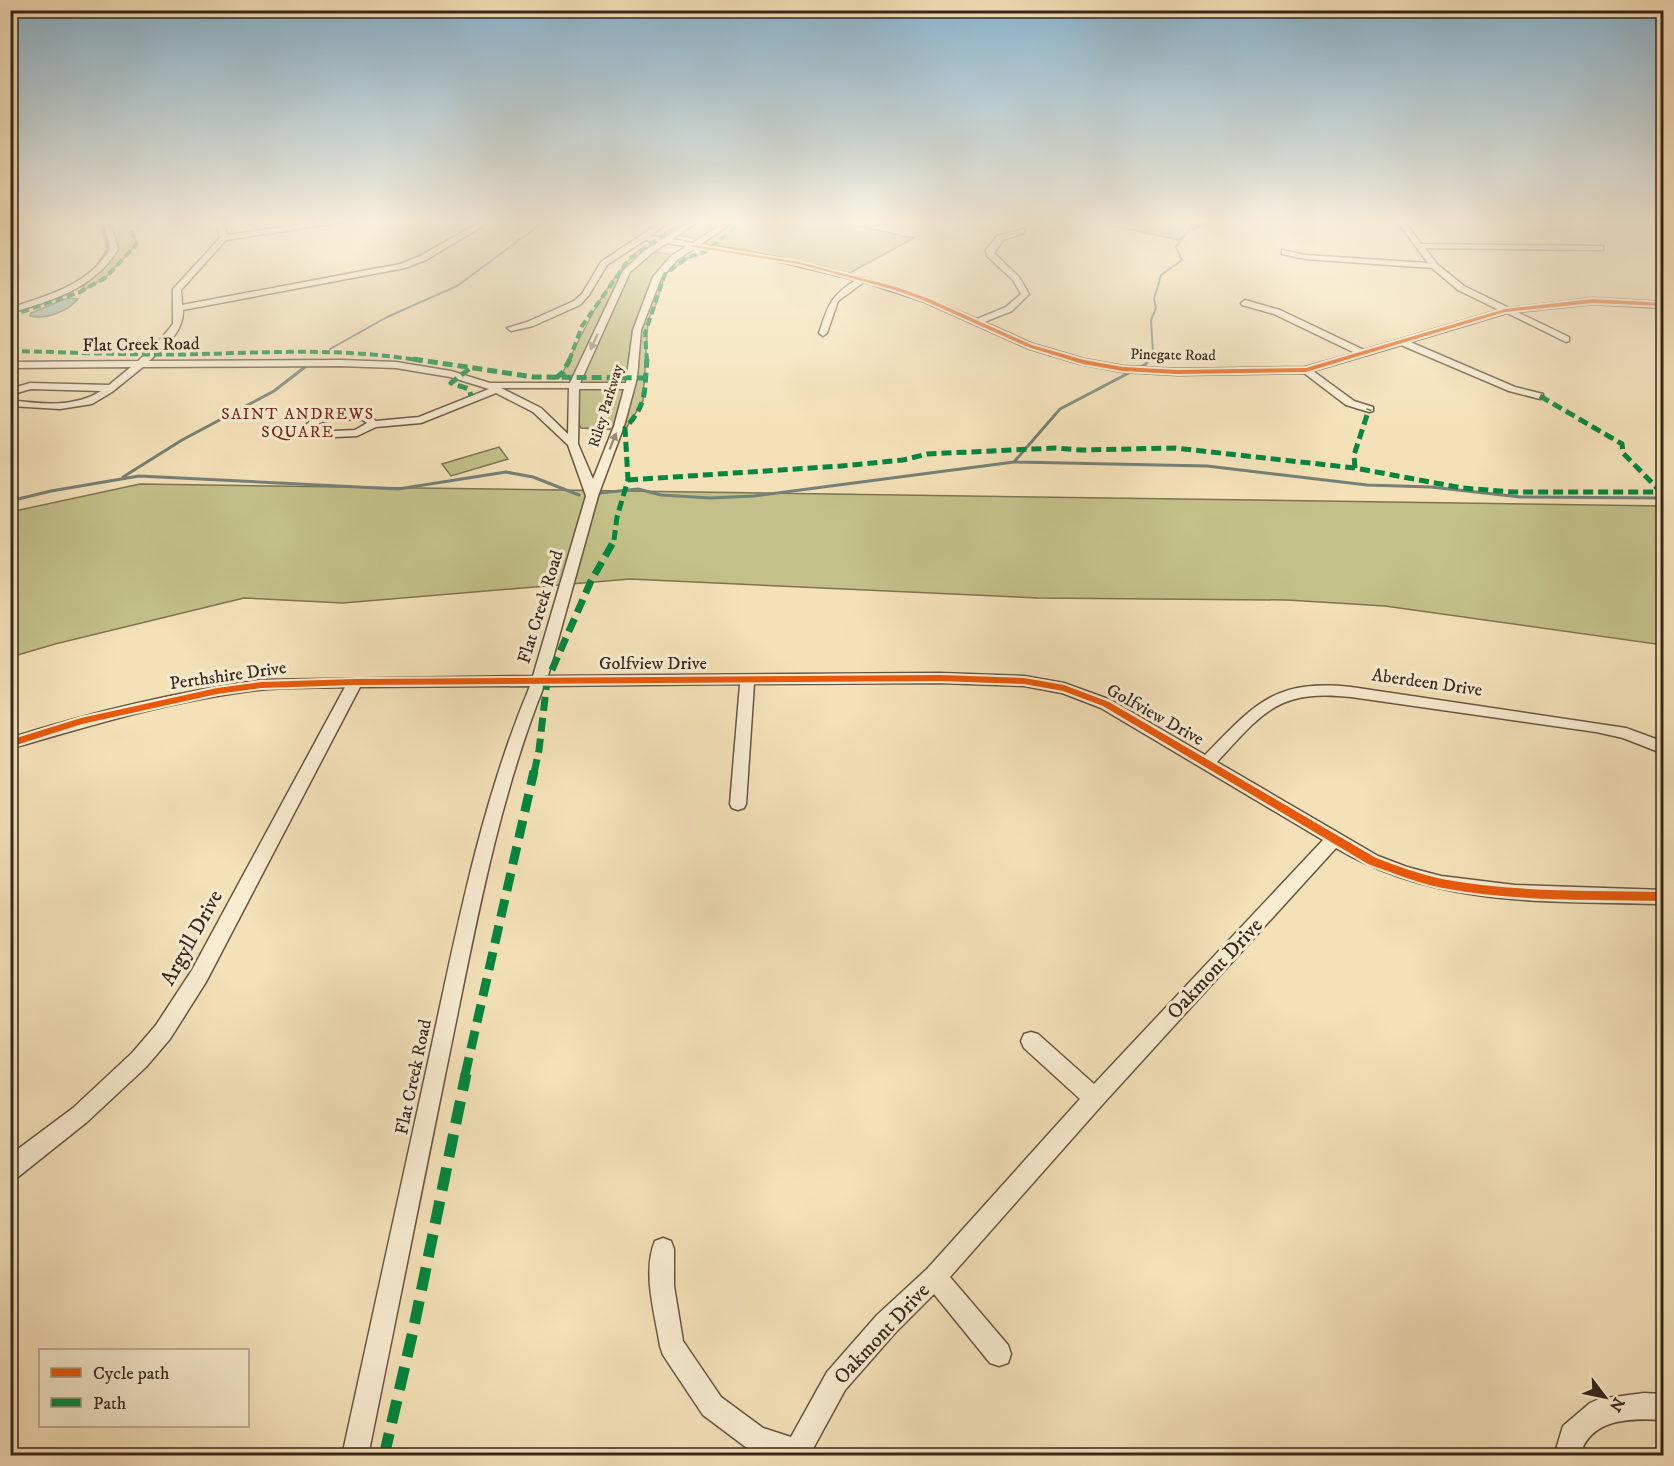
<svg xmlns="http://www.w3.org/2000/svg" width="1674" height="1466" font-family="'IM FELL DW Pica',serif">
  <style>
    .green { fill: #c3c189; stroke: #7d7454; stroke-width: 1.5 }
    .water { fill: #9cbcb4; stroke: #748078; stroke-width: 1.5 }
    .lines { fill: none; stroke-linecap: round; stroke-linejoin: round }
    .stream-far1 { stroke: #748078; stroke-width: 2 }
    .stream { stroke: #748078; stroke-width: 3 }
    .minor-casing { stroke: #654; stroke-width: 3 }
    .minor { fill: #f8ecd1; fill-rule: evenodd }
    .quiet-far4 { stroke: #00873e; stroke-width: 4; stroke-dasharray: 8 4; stroke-linecap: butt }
    .quiet-far3 { stroke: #00873e; stroke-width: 5; stroke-dasharray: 10 5; stroke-linecap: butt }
    .quiet-far2 { stroke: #00873e; stroke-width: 7; stroke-dasharray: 14 7; stroke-linecap: butt }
    .quiet-far1 { stroke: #00873e; stroke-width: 9; stroke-dasharray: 18 9; stroke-linecap: butt }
    .quiet { stroke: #00873e; stroke-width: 11; stroke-dasharray: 23 11; stroke-linecap: butt }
    .cycleway-casing { stroke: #f8ecd1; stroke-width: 4 }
    .cycleway { fill: #e8590c; fill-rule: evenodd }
    .oneway { fill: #988978 }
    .labels { text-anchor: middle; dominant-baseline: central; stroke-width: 6; stroke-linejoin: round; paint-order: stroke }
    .far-street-label { font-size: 15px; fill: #37261e; stroke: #f8ecd1 }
    .far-neighbourhood-label { font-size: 16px; letter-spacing: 1.5px; fill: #7a1f14; stroke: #f8ecd1 }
    .street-label { font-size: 18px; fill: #37261e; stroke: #f8ecd1 }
    .near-street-label { font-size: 21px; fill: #37261e; stroke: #f8ecd1 }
  </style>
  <rect width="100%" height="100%" fill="#f4e1b8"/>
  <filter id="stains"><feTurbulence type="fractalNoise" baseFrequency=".00333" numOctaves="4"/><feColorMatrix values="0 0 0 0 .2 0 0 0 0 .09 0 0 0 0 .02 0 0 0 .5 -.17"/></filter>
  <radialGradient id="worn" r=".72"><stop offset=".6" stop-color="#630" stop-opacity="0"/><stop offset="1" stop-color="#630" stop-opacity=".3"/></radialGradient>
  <path class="green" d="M100,221H127L137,244L105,278L80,292L107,249Z
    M681,221H834L914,238L848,274L778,259L693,246L701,240L666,232Z
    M1088,221H1214L1194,227L1179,240Z
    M640,249L689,258L665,274L655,307L648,320L643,401L625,430L581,428L574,416V385L563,372C585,329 604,282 640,249Z
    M499,447L508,459L451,476L442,464Z
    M140,484L1663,506V645L1385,606L1287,600L1038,598L630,579L343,603L244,598L55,644L11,657L10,512Z"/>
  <path class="water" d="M68,298L78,299C68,311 46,320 30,316L31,313Z"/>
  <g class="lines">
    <path class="stream-far1" d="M330,349L387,317L457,286L545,221
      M1148,361L1153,353L1151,320L1156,308L1154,299L1161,275L1182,260L1176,247L1188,231L1214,221"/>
    <path class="stream" d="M1014,462L1060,409L1146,364L1149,359
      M123,477L182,440L274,391L305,367
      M600,493L638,489L661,495L711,498L754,496L1014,462L1207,466L1367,485L1431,487L1520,497L1664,498
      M10,501L51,491L139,476L398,489L506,472L533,477L579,495"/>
    <defs>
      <path id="minor" d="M103,221H110L118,249C95,288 52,301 10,313V308C48,295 89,285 110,249Z
        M216,221H223L227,235L327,221H348L226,240L181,290L182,305L400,264L420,256L482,221H491L426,260L405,268L183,310C184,332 164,348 149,361L340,360L396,362L451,371L490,383H570L623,271L645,250L659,242L645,240L607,265L589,295L580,305L533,326L511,331L507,328L527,322L574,301L582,294L601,262L662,221H670L650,236L664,238L691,221H699L672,239L693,243L727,221H735L701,244C798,259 888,279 977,319L1006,307L1021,294L1013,280L987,256L986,250L997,236L1024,229V233L1003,240L994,253L1019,277L1029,294L1012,311L984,322L1033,344L1084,359L1123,366L1178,369L1305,367L1355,353L1274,314L1242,305L1241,303L1245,300L1280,310L1364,350L1499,310L1458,290L1432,268L1305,259L1282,254V250L1305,255L1428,263L1397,221H1404L1421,244L1603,246V250H1600L1425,248L1437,264L1464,286L1509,308L1593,298L1664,302V308L1593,304L1517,312L1569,337V341L1566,342L1507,313L1410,342L1515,387L1543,394V398L1540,399L1509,391L1401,345L1313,371L1354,401L1373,407V411L1369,412L1346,405L1304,373L1178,375L1123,372L1080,364L1027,348L922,301L864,282L838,301L827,333L823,336L819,333C828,306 830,296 856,280L768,259L695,248L677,260L661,278L641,330L637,378L624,426L598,496L548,676L940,673L1024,676L1064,683L1111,700L1205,755C1255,704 1274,679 1351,687L1626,728L1664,742V754L1623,738L1596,732L1351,697C1278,689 1263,712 1217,762L1378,856L1407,867L1441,876L1515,885L1664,890V904C1550,901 1437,908 1336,848L1102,1105L950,1277L1008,1345L1011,1354L1008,1363L999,1366L990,1363L934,1294L895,1333L845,1390L809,1456H768L747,1448L703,1415L663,1355L660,1346C655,1314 642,1272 655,1241L663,1238L671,1241L674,1249V1286L683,1341L721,1397L763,1428L791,1437L827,1372L877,1315L927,1269L1080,1099L1024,1048L1021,1041L1024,1034L1031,1032L1038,1034L1094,1084L1323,840L1101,708L1062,693L1024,686L940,683L754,684L746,804L744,808L738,810L732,808L730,804L740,684L544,686C498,801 476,924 451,1046C423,1182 396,1319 368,1456H342C372,1318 402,1181 432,1044C458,923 482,800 530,686L360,687L206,982L170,1039L146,1067L87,1122L18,1177L10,1180V1155L73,1108L132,1053L156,1025L192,970L345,687C316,688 287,687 258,690C174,700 92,725 10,749V738C92,712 176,692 261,680L533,676L586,496L568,445L533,412L496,393L421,423L376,427L357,436L313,438L303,436L301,430L313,418L333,413L366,414L376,421L419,417L489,389L450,377L396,368L340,366L143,367L112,392L92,404L60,409L10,406V400C41,404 74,408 101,391L31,389L10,395V389L30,383L109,385L131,367L10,368V362L138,361L160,340L173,324V289L220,238ZM667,243L687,246L671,256L653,277L633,330L626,383H580L630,272L651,254ZM501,388H569L568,434L541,408ZM579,389H624L614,426L593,479L578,444ZM333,419L363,420L367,423L355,430L312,432C314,423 324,421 333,419Z
        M1644,1393L1664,1394V1420C1631,1418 1589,1418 1580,1456H1554L1563,1426L1590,1403L1599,1399Z"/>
    </defs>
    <use href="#minor" class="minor-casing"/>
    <use href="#minor" class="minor"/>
    <path class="quiet-far4" d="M45,221H101
      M10,222L21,221
      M10,316L80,292L105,278L137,244L126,221
      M10,351C74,352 139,356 202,354C275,352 350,348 422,361
      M569,361L582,326L629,259L684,221
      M647,361L645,333L665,274L687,258L706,251L743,221"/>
    <path class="quiet-far3" d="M413,359L534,377L646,378
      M469,369L451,383L469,389L471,396
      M556,378L563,372L570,359
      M1540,396L1622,444L1623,453L1662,493
      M1355,468L1354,455L1369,409
      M628,480L841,466L903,460L927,454L1055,448L1081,450L1175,448L1355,468L1462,488L1512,492H1664
      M614,540L617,517L628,480L625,428C648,404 644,391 647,359"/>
    <path class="quiet-far2" d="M534,773L539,750L547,681L591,581L615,539"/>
    <path class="quiet-far1" d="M465,1075L534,771"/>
    <path class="quiet" d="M384,1456L413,1331L466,1074"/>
    <defs>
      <path id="cycleway" d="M693,245L799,262L896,287L927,298L1032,345L1084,360L1123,367L1178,370L1306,368L1505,309L1593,299L1664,303V306L1593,303L1505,312L1306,372L1178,374L1123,371L1083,364L1028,347L923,300L892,289L799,264L691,247Z
        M940,675L1024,678L1064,685L1109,702L1376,858C1397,866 1419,874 1442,879C1514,893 1590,890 1664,892V901C1590,899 1515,902 1443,888C1417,883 1393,873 1368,864L1103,706L1063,691L1024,684L940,681L355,685L261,688L217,694L82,724L10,747V740L81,718L217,688L261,682L355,679Z"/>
    </defs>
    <use href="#cycleway" class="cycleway-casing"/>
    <use href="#cycleway" class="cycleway"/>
  </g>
  <defs><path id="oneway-solid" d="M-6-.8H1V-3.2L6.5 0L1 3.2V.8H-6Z" transform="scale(1.5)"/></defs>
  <g class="oneway">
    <use href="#oneway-solid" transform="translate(594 342) rotate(115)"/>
    <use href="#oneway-solid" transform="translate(613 441) rotate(-68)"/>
  </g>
  <linearGradient id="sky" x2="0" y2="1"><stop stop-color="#89b7d3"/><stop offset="0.52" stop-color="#faf2df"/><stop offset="1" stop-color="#faf2df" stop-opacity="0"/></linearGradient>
  <rect width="1674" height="427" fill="url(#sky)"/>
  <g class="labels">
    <g class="far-street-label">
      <text transform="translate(1173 355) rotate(1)">Pinegate Road</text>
      <text transform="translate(606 406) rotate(-73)">Riley Parkway</text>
    </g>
    <g class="far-neighbourhood-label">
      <text x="298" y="414">SAINT ANDREWS<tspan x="298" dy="18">SQUARE</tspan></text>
    </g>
    <g class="street-label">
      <text transform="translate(141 345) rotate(-1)">Flat Creek Road</text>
      <text transform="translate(541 607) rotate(-73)">Flat Creek Road</text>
      <text x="653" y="664">Golfview Drive</text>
      <text transform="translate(228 676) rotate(-8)">Perthshire Drive</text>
      <text transform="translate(1427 683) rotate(8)">Aberdeen Drive</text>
      <text transform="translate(1155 715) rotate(29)">Golfview Drive</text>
      <text transform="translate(414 1077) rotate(-78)">Flat Creek Road</text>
    </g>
    <g class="near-street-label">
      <text transform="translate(192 938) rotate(-61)">Argyll Drive</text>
      <text transform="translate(1215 969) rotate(-47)">Oakmont Drive</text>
      <text transform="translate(882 1334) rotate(-47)">Oakmont Drive</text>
    </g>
  </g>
  <rect width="1674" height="1466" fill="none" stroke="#f4e1b8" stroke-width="36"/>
  <rect x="12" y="12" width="1650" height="1442" fill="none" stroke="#37261e" stroke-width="3"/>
  <rect x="18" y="18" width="1638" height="1430" fill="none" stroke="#37261e" stroke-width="1.5"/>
  <rect x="39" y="1349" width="210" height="78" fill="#f8ecd1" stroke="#ab9d89" stroke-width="1.5"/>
  <rect x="51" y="1368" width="30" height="9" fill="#e8590c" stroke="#ab9d89" stroke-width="1.5"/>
  <text x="93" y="1379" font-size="18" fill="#37261e">Cycle path</text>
  <rect x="51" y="1398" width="30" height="9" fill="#00873e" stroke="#ab9d89" stroke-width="1.5"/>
  <text x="93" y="1409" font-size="18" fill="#37261e">Path</text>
  <g transform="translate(1605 1397) rotate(122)" stroke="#f8ecd1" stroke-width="4.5" paint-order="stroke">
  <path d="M0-4.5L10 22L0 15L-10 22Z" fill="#37261e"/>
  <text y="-9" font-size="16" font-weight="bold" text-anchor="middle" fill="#37261e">N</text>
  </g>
  <rect width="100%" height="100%" filter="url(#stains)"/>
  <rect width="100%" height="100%" fill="url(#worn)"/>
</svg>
